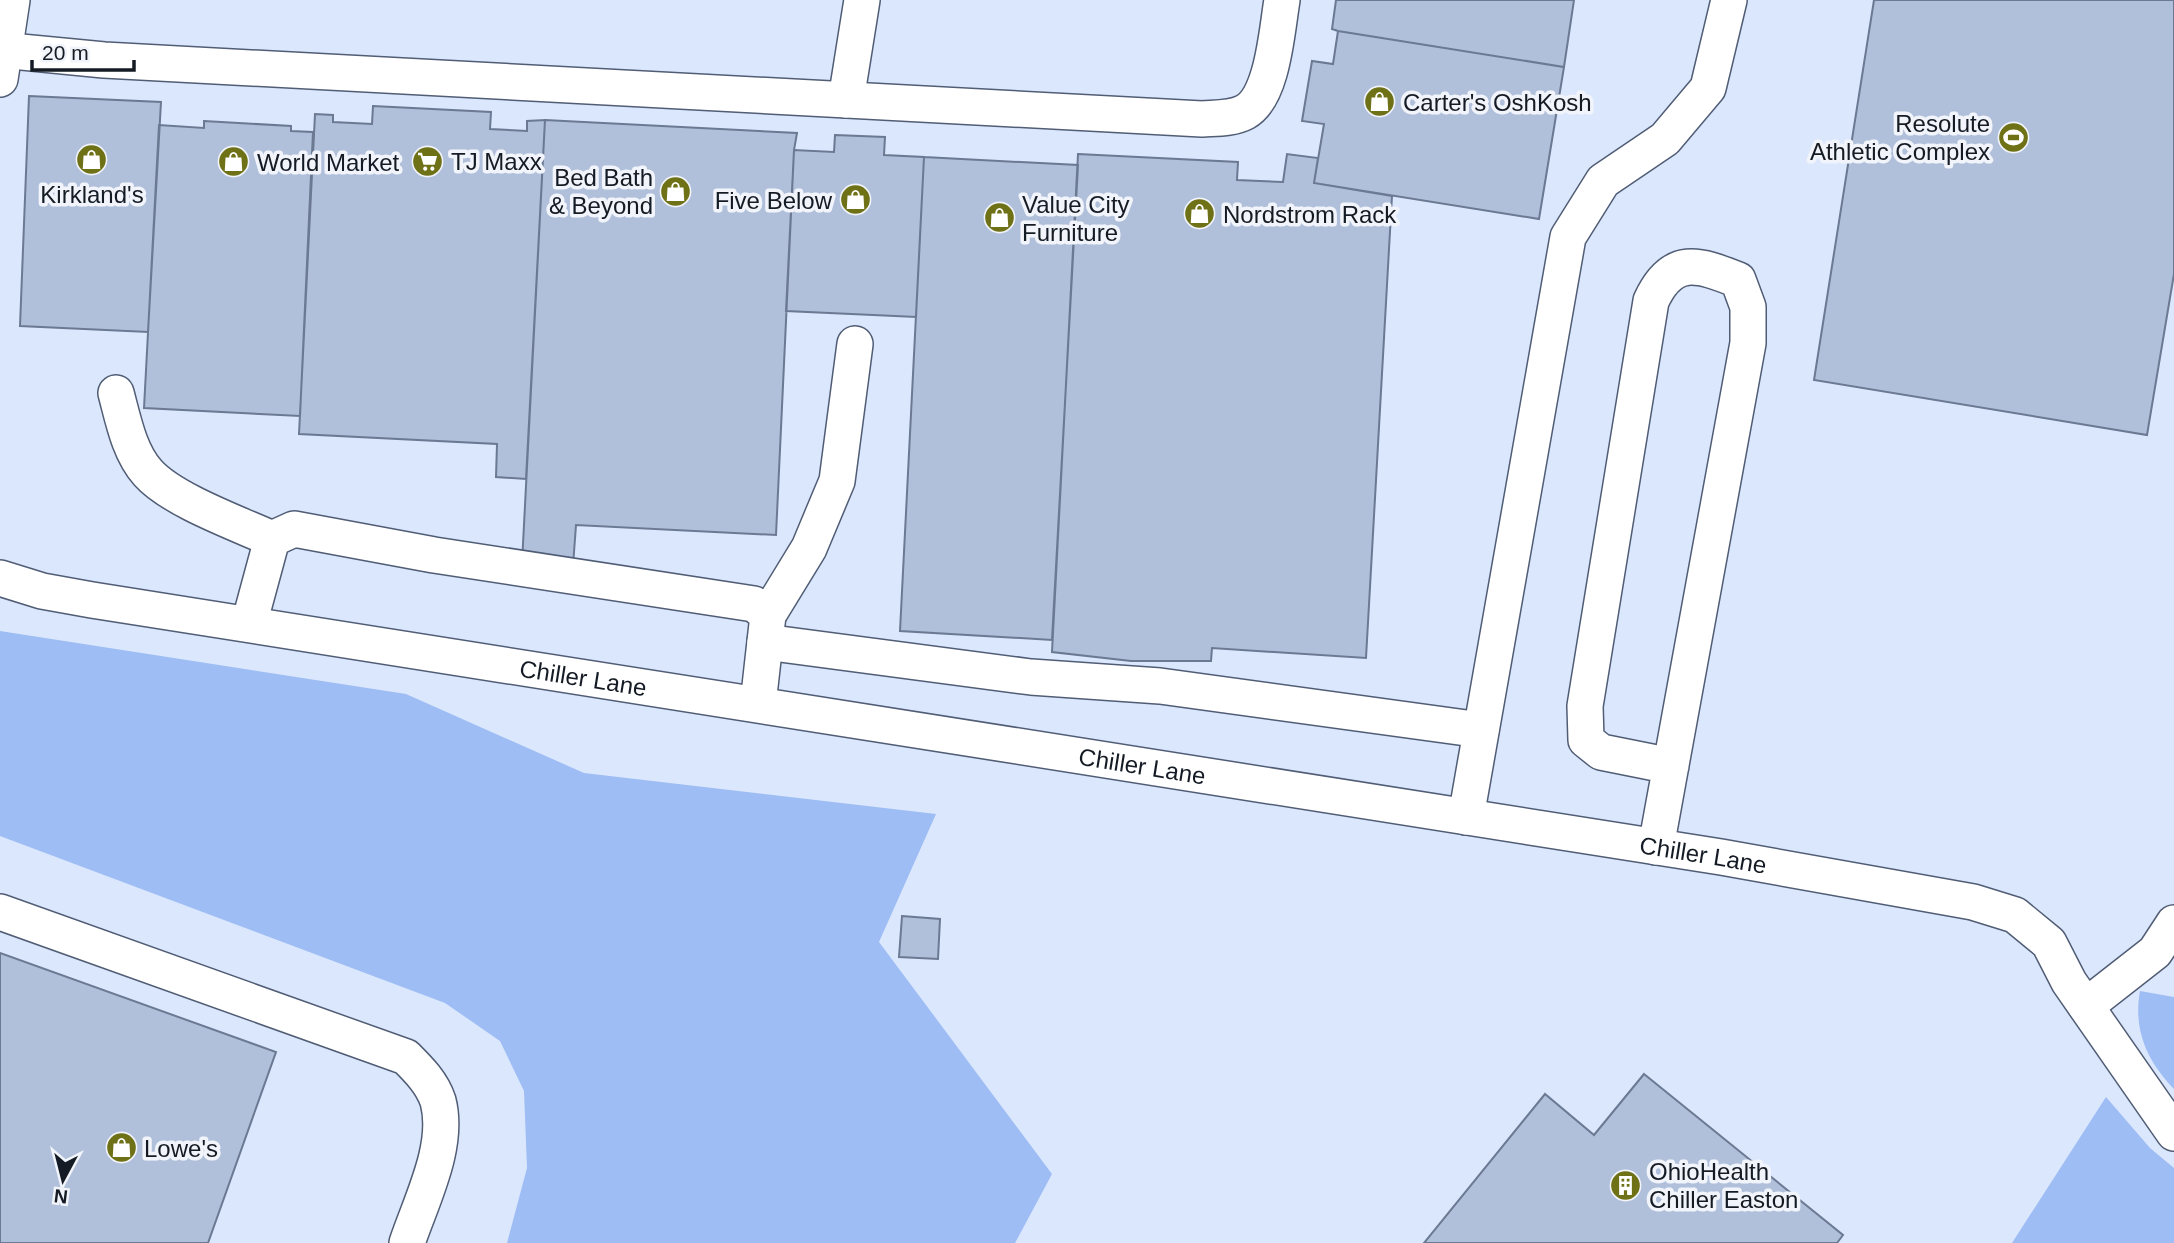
<svg xmlns="http://www.w3.org/2000/svg" width="2174" height="1243" font-family="Arial,sans-serif">
  <style>
    .green { fill: #9ebdf4 }
    .building { fill: #b0bfda; stroke: #6b7992; stroke-width: 2 }
    .lines { fill: none; stroke-linecap: round; stroke-linejoin: round }
    .minor-casing { stroke: #505d75; stroke-width: 38 }
    .minor { stroke: #fff; stroke-width: 35 }
    .labels { text-anchor: middle; dominant-baseline: central; stroke-width: 7; stroke-linejoin: round; paint-order: stroke }
    .poi-label { font-size: 24px; fill: #151b24; stroke: #f1f4fa; text-anchor: start }
    .street-label { font-size: 24px; fill: #151b24; stroke: #f1f4fa }
  </style>
  <rect width="100%" height="100%" fill="#dbe7fd"/>
  <path class="green" d="M0,631L406,694L584,773L936,814L879,942L1052,1174L1015,1243H507L527,1168L524,1091L500,1041L445,1003L0,836Z
    M2140,991L2174,997V1089C2147,1061 2133,1030 2140,991Z
    M2106,1097L2150,1148L2174,1168V1243H2012Z"/>
  <path class="building" d="M1336,0H1574L1564,67L1338,31L1332,29Z
    M1874,0H2174V274L2147,435L1814,380Z
    M1338,31L1564,67L1539,219L1314,183L1324,124L1302,121L1312,61L1333,64Z
    M29,96L161,102L148,332L20,326Z
    M373,106L491,112L490,129L527,131V121L545,120L526,479L496,477L497,444L299,434L315,114L333,115V122L372,124Z
    M545,120L797,133L794,150L776,535L576,525L573,566L522,563Z
    M204,121L291,126V131L313,132L300,416L144,408L159,125L204,128Z
    M835,135L885,137L884,155L924,157L916,317L786,311L794,150L834,152Z
    M1078,154L1238,162L1237,180L1283,182L1287,154L1318,158L1314,183L1392,196L1366,658L1212,648L1211,661H1131L1052,652Z
    M924,157L1078,165L1052,640L900,631Z
    M902,916L940,919L938,959L899,957Z
    M0,953L276,1052L208,1243H0Z
    M1644,1074L1843,1235L1837,1243H1424L1545,1094L1594,1135Z"/>
  <g class="lines">
    <defs>
      <g id="minor">
        <path d="M0,50L104,60L1202,119C1215,118 1232,119 1245,112C1273,97 1277,29 1282,0"/>
        <path d="M0,79L12,0"/>
        <path d="M846,100L862,0"/>
        <path d="M116,393C123,419 129,452 148,473C172,500 239,524 272,539"/>
        <path id="s1" d="M0,578L42,591L92,600L1721,857L1973,902L2015,915L2049,943L2069,982L2174,1133"/>
        <path d="M768,615L809,548L837,481L855,344"/>
        <path d="M249,624L272,539L294,529L434,555L754,604L768,615L758,704"/>
        <path d="M765,642L1031,677L1160,686L1481,730"/>
        <path d="M1466,817L1568,237L1603,181L1665,139L1708,88L1729,0"/>
        <path d="M1656,847L1748,343V307L1738,280C1698,264 1672,255 1651,301L1585,706L1586,740L1601,752L1671,766"/>
        <path d="M0,912L406,1057C419,1070 432,1083 438,1101C450,1146 421,1201 407,1243"/>
        <path d="M2086,1006L2155,952L2174,923"/>
      </g>
    </defs>
    <use href="#minor" class="minor-casing"/>
    <use href="#minor" class="minor"/>
  </g>
  <defs>
    <symbol id="shop-disc" viewBox="-11 -11 22 22"><circle r="9.5" fill="#6e7116" stroke="#f1f4fa"/><path d="M-5-2.5h2.3a2.7 3.5 0 0 1 5.4 0H5L5.5 6h-11ZM-1.5-2.5h3a1.5 2.3 0 0 0-3 0Z" fill="#fff"/></symbol>
    <symbol id="stadium-disc" viewBox="-11 -11 22 22"><circle r="9.5" fill="#6e7116" stroke="#f1f4fa"/><path d="M0-5a6.5 5 0 1 0 0 10a6.5 5 0 1 0 0-10ZM-3.5-1.8h7v3.6h-7Z" fill="#fff"/></symbol>
    <symbol id="supermarket-disc" viewBox="-11 -11 22 22"><circle r="9.5" fill="#6e7116" stroke="#f1f4fa"/><path d="M-6-5.5h2.5l.6 2H6L4.5 2H-2.5L-4.4-4H-6ZM-1.5 3.2a1.3 1.3 0 1 0 .1 0ZM3 3.2a1.3 1.3 0 1 0 .1 0Z" fill="#fff"/></symbol>
    <symbol id="building-disc" viewBox="-11 -11 22 22"><circle r="9.5" fill="#6e7116" stroke="#f1f4fa"/><path d="M-4-6H4V6H1V3H-1V6H-4ZM-2.5-4.3h1.7v1.8h-1.7ZM.8-4.3h1.7v1.8H.8ZM-2.5-1h1.7V.8h-1.7ZM.8-1h1.7V.8H.8Z" fill="#fff"/></symbol>
  </defs>
  <g fill-rule="evenodd">
    <use href="#shop-disc" x="1362" y="84" width="35" height="35"/>
    <use href="#stadium-disc" x="1996" y="120" width="35" height="35"/>
    <use href="#shop-disc" x="74" y="142" width="35" height="35"/>
    <use href="#supermarket-disc" x="410" y="144" width="35" height="35"/>
    <use href="#shop-disc" x="216" y="144" width="35" height="35"/>
    <use href="#shop-disc" x="658" y="174" width="35" height="35"/>
    <use href="#shop-disc" x="838" y="182" width="35" height="35"/>
    <use href="#shop-disc" x="1182" y="196" width="35" height="35"/>
    <use href="#shop-disc" x="982" y="200" width="35" height="35"/>
    <use href="#shop-disc" x="104" y="1130" width="35" height="35"/>
    <use href="#building-disc" x="1608" y="1168" width="35" height="35"/>
  </g>
  <g class="labels">
    <g class="poi-label">
      <text x="1403" y="102">Carter's OshKosh</text>
      <text x="1990" y="123" text-anchor="end">Resolute<tspan x="1990" dy="28">Athletic Complex</tspan></text>
      <text x="451" y="161">TJ Maxx</text>
      <text x="257" y="162">World Market</text>
      <text x="653" y="177" text-anchor="end">Bed Bath<tspan x="653" dy="28">&amp; Beyond</tspan></text>
      <text x="92" y="194" text-anchor="middle">Kirkland's</text>
      <text x="832" y="200" text-anchor="end">Five Below</text>
      <text x="1022" y="204">Value City<tspan x="1022" dy="28">Furniture</tspan></text>
      <text x="1223" y="214">Nordstrom Rack</text>
      <text x="144" y="1148">Lowe's</text>
      <text x="1649" y="1171">OhioHealth<tspan x="1649" dy="28">Chiller Easton</tspan></text>
    </g>
    <g class="street-label">
      <text stroke="none"><textPath href="#s1" startOffset="592">Chiller Lane</textPath></text>
      <text stroke="none"><textPath href="#s1" startOffset="1158">Chiller Lane</textPath></text>
      <text stroke="none"><textPath href="#s1" startOffset="1726">Chiller Lane</textPath></text>
    </g>
  </g>
  <g transform="translate(63 1180) rotate(187)" stroke="#f1f4fa" stroke-width="5" paint-order="stroke">
  <path d="M0-5L12 26L0 18L-12 26Z" fill="#151b24"/>
  <text y="-10" font-size="19" font-weight="bold" text-anchor="middle" fill="#151b24">N</text>
  </g>
  <path d="M32 60v10h102v-10" fill="none" stroke="#151b24" stroke-width="3.5"/>
  <text x="42" y="60" font-size="21" fill="#151b24" stroke="#f1f4fa" stroke-width="5" paint-order="stroke">20 m</text>
</svg>
